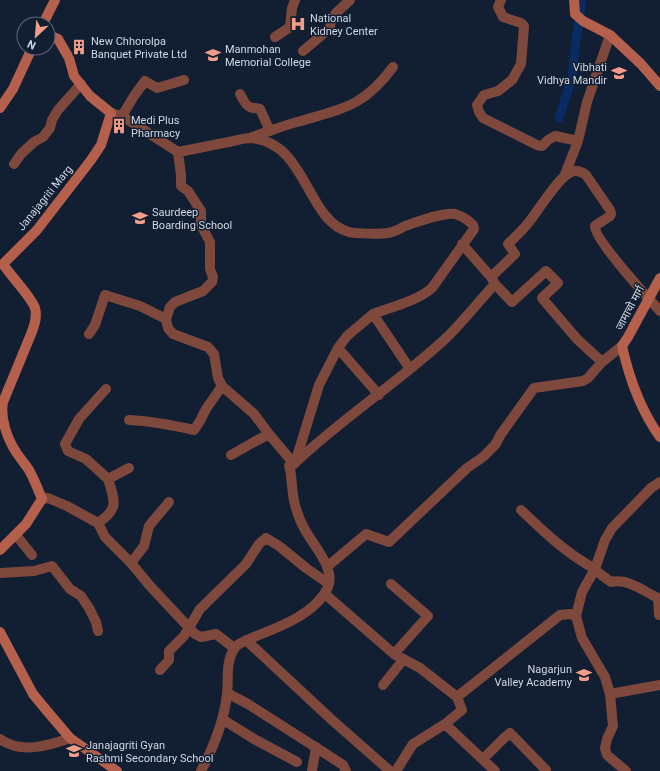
<svg xmlns="http://www.w3.org/2000/svg" width="660" height="771" font-family="Roboto,'Noto Sans Devanagari',sans-serif">
  <style>
    .lines { fill: none; stroke-linecap: round; stroke-linejoin: round }
    .canal { stroke: #092b64; stroke-width: 9 }
    .street { stroke: #7e493c; stroke-width: 10 }
    .secondary { stroke: #b4604c; stroke-width: 10 }
    .labels { text-anchor: middle; dominant-baseline: central; stroke-width: 3; stroke-linejoin: round; paint-order: stroke }
    .poi-label { font-size: 11px; fill: #d0d8e5; stroke: #121e31; text-anchor: start }
    .street-label { font-size: 11px; fill: #d0d8e5; stroke: #121e31 }
  </style>
  <rect width="100%" height="100%" fill="#121e31"/>
  <g class="lines">
    <path class="canal" d="M559,118L572,77L576,40L582,0"/>
    <path class="street" d="M501,0L498,7L503,17L521,23L524,26L521,64L512,80L498,91L484,95L477,105L479,112L483,118L537,145L542,146L548,140L555,136L578,141
      M275,37L290,27L292,8L295,0
      M303,51L330,28L331,20L337,12L350,0
      M240,94C242,98 246,106 250,107C254,109 256,107 260,109L270,131
      M111,113L122,116L178,152C195,149 212,145 229,142C235,141 243,138 250,138C307,141 306,221 349,232C356,234 382,234 388,233C394,232 400,229 405,226C417,222 443,212 455,214C462,216 468,220 473,225L474,229L432,288C417,301 392,307 373,314
      M122,116L134,96L145,81L157,88L184,80
      M252,137C268,132 284,125 301,121C345,108 364,106 393,67
      M178,152L181,175V186L188,191L201,211V225L210,242V269L213,277L212,282L203,291L175,302L170,307L166,319L168,328L173,334L208,347L214,354L218,378L222,386L254,414L269,434L254,442L231,455
      M14,164L21,154L34,142L43,137L50,128L52,120L58,110L81,84
      M564,177L578,141L587,102L610,35
      M462,244L491,277
      M495,284L512,302L546,271L558,283L542,298L577,339L602,362
      M89,334L95,325L105,295L140,306L166,319
      M106,389L79,419L65,444L68,451L86,459L108,479
      M379,395L338,348L347,336L373,314L410,369
      M129,420C151,421 172,425 194,430L200,421L206,409L222,386
      M296,460L319,385L338,348
      M294,464C341,419 396,384 444,340C462,323 478,302 495,284L491,277L515,254L508,244C515,237 523,230 529,222C539,210 558,177 571,172C576,170 582,172 586,175L610,210L611,214L610,216L595,226C593,238 649,299 660,311
      M42,499L48,498L67,506L98,523L105,537L131,563L150,586L195,634L201,637L216,634L234,648
      M521,510C545,533 566,553 595,569
      M98,523C119,509 115,501 108,479L129,468
      M16,535L32,555
      M131,563L144,546L149,526L169,502
      M328,566L366,534L389,542L467,468L483,457L495,445L501,434L534,388L583,381L588,378L602,362L622,346
      M595,570L611,582C628,578 643,591 658,598L659,615
      M0,573L34,571L52,566L70,589L81,596L89,608L96,622L98,631
      M391,584L428,616L394,654
      M325,594L394,654L420,668L457,697L462,710L445,724L413,744L396,771
      M246,640L332,720L390,771
      M160,670L169,660V651L184,636L200,609L246,564L259,544L266,538L279,546L306,568L329,584
      M383,685L403,660
      M227,693L248,704L323,752L343,765L346,771
      M610,694L660,685
      M457,697L560,615L570,614L576,616
      M222,719L254,739L297,762
      M445,724L495,771
      M0,739C21,754 48,746 70,738
      M483,759L504,738L510,733L546,770
      M201,771C214,746 224,722 227,694C229,678 225,664 234,649C237,643 248,640 254,637C279,627 316,614 328,587C336,568 312,544 304,528C300,521 297,512 295,505C292,494 292,480 290,469L289,466L294,464L269,434
      M312,771L316,747
      M626,771L607,755L605,748L607,739L613,726L610,694L605,677L582,638L576,616L582,592L595,569L605,540L612,528L651,488L660,482"/>
    <path class="secondary" d="M574,0L575,14L583,21L610,35L641,64L660,86
      M43,24L55,0
      M0,108L13,89L32,48
      M660,278L628,337L622,346C629,377 641,411 660,437
      M0,550L26,524L42,499C38,489 34,479 29,470C25,464 20,458 16,452C7,438 0,418 3,402L29,339C33,330 38,318 35,308C32,298 10,275 3,264L37,230L91,160L101,145L111,113L90,96L74,76L69,58L58,39L48,35
      M0,632L33,694L47,711L70,738L117,771"/>
  </g>
  <defs>
    <symbol id="hospital-bare" viewBox="-9 -9 18 18"><path d="M-5-5h3v3.5h4V-5h3V5h-3V1.5h-4V5h-3Z" fill="#f49e89" stroke="#121e31" stroke-width="2.5" paint-order="stroke"/></symbol>
    <symbol id="building-bare" viewBox="-9 -9 18 18"><path d="M-4-6H4V6H1V3H-1V6H-4ZM-2.5-4.3h1.7v1.8h-1.7ZM.8-4.3h1.7v1.8H.8ZM-2.5-1h1.7V.8h-1.7ZM.8-1h1.7V.8H.8Z" fill="#f49e89" stroke="#121e31" stroke-width="2.5" paint-order="stroke"/></symbol>
    <symbol id="university-bare" viewBox="-9 -9 18 18"><path d="M0-5L7-2L0 1L-7-2ZM-4 1L0 2.5L4 1V4Q0 6-4 4Z" fill="#f49e89" stroke="#121e31" stroke-width="2.5" paint-order="stroke"/></symbol>
    <symbol id="school-bare" viewBox="-9 -9 18 18"><path d="M0-5L7-2L0 1L-7-2ZM-4 1L0 2.5L4 1V4Q0 6-4 4Z" fill="#f49e89" stroke="#121e31" stroke-width="2.5" paint-order="stroke"/></symbol>
  </defs>
  <g fill-rule="evenodd">
    <use href="#hospital-bare" x="287" y="13" width="22" height="22"/>
    <use href="#building-bare" x="68" y="36" width="22" height="22"/>
    <use href="#university-bare" x="202" y="44" width="22" height="22"/>
    <use href="#school-bare" x="608" y="62" width="22" height="22"/>
    <use href="#building-bare" x="108" y="115" width="22" height="22"/>
    <use href="#school-bare" x="129" y="207" width="22" height="22"/>
    <use href="#school-bare" x="573" y="664" width="22" height="22"/>
    <use href="#school-bare" x="63" y="740" width="22" height="22"/>
  </g>
  <g class="labels">
    <g class="poi-label">
      <text x="310" y="18">National<tspan x="310" dy="13">Kidney Center</tspan></text>
      <text x="91" y="41">New Chhorolpa<tspan x="91" dy="13">Banquet Private Ltd</tspan></text>
      <text x="225" y="49">Manmohan<tspan x="225" dy="13">Memorial College</tspan></text>
      <text x="607" y="67" text-anchor="end">Vibhati<tspan x="607" dy="13">Vidhya Mandir</tspan></text>
      <text x="131" y="120">Medi Plus<tspan x="131" dy="13">Pharmacy</tspan></text>
      <text x="152" y="212">Saurdeep<tspan x="152" dy="13">Boarding School</tspan></text>
      <text x="572" y="669" text-anchor="end">Nagarjun<tspan x="572" dy="13">Valley Academy</tspan></text>
      <text x="86" y="745">Janajagriti Gyan<tspan x="86" dy="13">Rashmi Secondary School</tspan></text>
    </g>
    <g class="street-label">
      <text transform="translate(45 198) rotate(-51)">Janajagriti Marg</text>
      <text transform="translate(630 308) rotate(-62)">जामाचो मार्ग</text>
    </g>
  </g>
  <g transform="translate(36 36) rotate(206)"><circle r="19" fill="#121e31" stroke="#5e6879"/>
  <path d="M0-3L7 15L0 10L-7 15Z" fill="#f49e89"/>
  <text y="-6" font-size="11" font-weight="bold" text-anchor="middle" fill="#d0d8e5">N</text>
  </g>
</svg>
